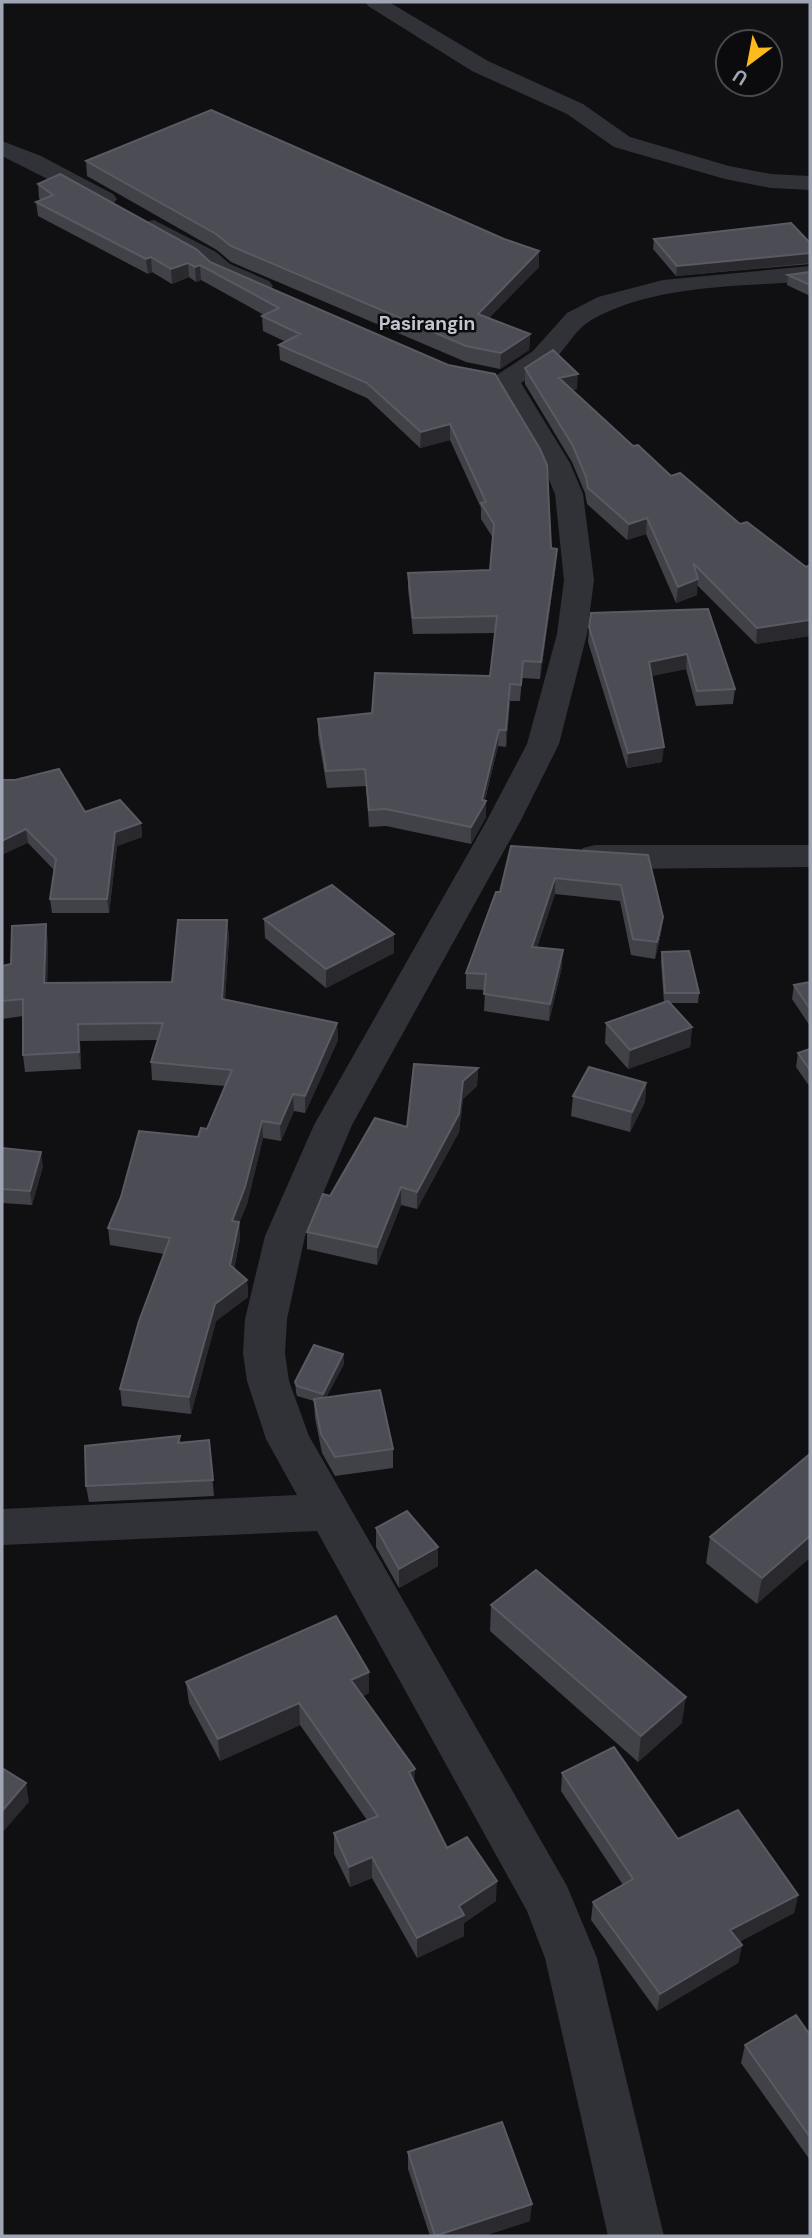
<svg xmlns="http://www.w3.org/2000/svg" width="812" height="2238" font-family="'DM Sans',sans-serif">
  <style>
    .lines { fill: none; stroke-linecap: round; stroke-linejoin: round }
    .minor { fill: #313237; fill-rule: evenodd }
    .wall { fill: #414148 }
    .shaded-wall { fill: #29292e }
    .building { fill: #4b4c54; stroke: #595a63; stroke-width: 2 }
    .labels { text-anchor: middle; dominant-baseline: central; stroke-width: 5; stroke-linejoin: round; paint-order: stroke }
    .far-quarter-label { font-size: 19px; font-weight: bold; fill: #c2c5cf; stroke: #0b0b0d }
  </style>
  <rect width="100%" height="100%" fill="#101012"/>
  <g class="lines">
    <path class="minor" d="M365,2H389L488,61L583,104L630,137L729,166L771,174L810,176V190L771,188L725,179L614,147L567,114L472,71L368,6Z
      M2,141L41,156L113,194L117,199L113,204L105,206L97,204L2,156Z
      M154,220L216,252L230,264L269,281L273,286L269,291C242,298 215,273 194,260C178,250 162,241 145,232L142,227L145,222Z
      M810,266V281C739,287 657,284 593,319C575,329 567,348 552,362C543,371 531,376 521,383L570,463L583,494L594,580L587,634L559,744L520,822L352,1125L305,1236L287,1319L285,1353L289,1381L309,1436L567,1886L597,1958L664,2236H608L545,1958L527,1911L317,1531L2,1545V1509L297,1495L266,1439L247,1381L243,1353L245,1319L265,1236L314,1125L486,822L527,744L557,634L564,580L555,494L542,463L493,381L497,375L533,351L567,313L598,297L663,280Z
      M595,845H810V867L620,869L583,864L578,856L583,848Z"/>
  </g>
  <path class="wall" d="M86,161L539,267L489,318L530,334L529,350L500,369L466,362L231,262L217,250L87,176Z
    M38,184L210,262L448,365L551,548L556,565L540,679L522,678L520,701H510L506,747L498,746L485,800L486,817L471,844L386,826L369,827L366,786L327,788L318,735V719L372,713L490,676L495,633L413,634L408,589V573L490,570L493,538L481,519V508L450,440L420,448L367,398L280,360L279,345L286,342L263,331L262,316L264,315L201,280L196,282L189,277L172,284L152,272L148,274L38,216L36,202L41,200L39,198Z
    M654,239L810,243V264L676,276L653,249Z
    M810,273V296L787,285L788,275Z
    M525,368L577,389L572,390L633,446L671,476L740,524L806,567L810,565V636L756,644L697,585V595L676,603L646,534L627,540L587,504L585,493L572,462L525,384Z
    M708,609L735,689L733,704L696,706L686,669L651,676L662,762L627,768L588,642L589,627Z
    M2,780L85,812L141,823L142,837L117,846L109,913H52L50,899L54,870L28,843Z
    M511,846L648,855L663,917L661,933L655,959L631,955L620,901L555,894L537,947L562,967L549,1021L484,1011L485,990L466,989V973L500,892Z
    M264,919L394,934V953L326,988L265,938Z
    M227,920L229,937L225,999L337,1023L338,1040L305,1113L294,1111L281,1141L263,1138L247,1204L239,1223L240,1239L234,1269L247,1280L248,1297L216,1321L191,1414L122,1406L120,1389L164,1254L110,1245L108,1228L207,1129L225,1086L152,1080L151,1062L158,1040L80,1041L81,1069L25,1072L23,1055V1016L2,1019V966L11,964L48,941L47,983L172,982Z
    M662,952L699,993L698,1003H670L692,1027L690,1047L628,1069L605,1043L606,1023L664,1003L661,962Z
    M810,982V1026L792,999L794,985Z
    M810,1049V1087L796,1067L798,1053Z
    M478,1068L477,1086L463,1099L459,1132L417,1209L401,1205L377,1265L307,1249V1232L330,1196L407,1127Z
    M646,1083L645,1102L630,1132L571,1116L573,1096Z
    M2,1148L43,1166L32,1205L2,1203Z
    M343,1354L344,1364L326,1397L393,1449V1468L335,1476L322,1453L315,1418L314,1401L297,1396L296,1392L295,1382Z
    M180,1436V1443L209,1440L214,1496L89,1502L86,1486Z
    M810,1454L757,1604L706,1563L710,1537Z
    M376,1528L438,1547V1566L399,1588L376,1547Z
    M491,1605L682,1723L638,1762L490,1631Z
    M369,1672V1693L363,1696L414,1784L447,1848L496,1901L464,1923V1936L417,1958L372,1878L350,1887L334,1854V1833L367,1820L300,1725L220,1761L189,1703L186,1682Z
    M562,1773L678,1839L798,1895L794,1913L739,1942L742,1945L738,1963L657,2011L591,1920L593,1902L623,1885L561,1791Z
    M810,2035V2160L741,2063L745,2045Z
    M408,2152L530,2221L483,2236H430L408,2169Z"/>
  <path class="shaded-wall" d="M539,251V267L477,330L478,314Z
    M810,253V263L676,276L677,266Z
    M151,257L152,272L148,274L146,259Z
    M188,263L189,277L172,284L171,269Z
    M200,265L201,280L196,282L195,267Z
    M530,334L529,350L500,369L501,353Z
    M578,374L577,389L559,393V378Z
    M450,424V440L420,448L421,432Z
    M647,518L646,534L627,540L629,524Z
    M557,549L556,565L540,679L541,662Z
    M698,579L697,595L676,603L678,587Z
    M810,620V636L756,644L757,628Z
    M687,654L686,669L648,677L649,662Z
    M510,684V701L506,747V730Z
    M499,730L498,746L484,803L486,801V817L471,844V827L482,800Z
    M664,747L662,762L627,768L628,753Z
    M141,823L142,837L117,846L109,913L107,899L115,832Z
    M26,829L28,843L2,855V841Z
    M555,878V894L532,963V947Z
    M663,917L661,933L655,959L657,942Z
    M227,920L229,937L224,1016L222,999Z
    M46,924L48,941L47,1000L44,983Z
    M394,934V953L326,988V969Z
    M563,950L562,967L549,1021L550,1004Z
    M337,1023L338,1040L305,1113V1096Z
    M78,1024L80,1041L81,1069L79,1052Z
    M692,1027L690,1047L628,1069L630,1050Z
    M478,1068L477,1086L463,1099L459,1132L417,1209V1192L463,1081Z
    M646,1083L645,1102L630,1132L632,1112Z
    M293,1094L294,1111L281,1141L280,1124Z
    M262,1121L263,1138L247,1204L239,1223L240,1239L231,1282L230,1265L232,1221Z
    M41,1152L43,1166L32,1205L30,1191Z
    M401,1187V1205L377,1265V1247Z
    M247,1280L248,1297L216,1321L191,1414L189,1397L215,1304Z
    M343,1354L344,1364L323,1404V1394Z
    M810,1536V1558L757,1604L762,1578Z
    M438,1547V1566L399,1588V1569Z
    M369,1672V1693L352,1701L351,1680Z
    M686,1697L682,1723L638,1762L641,1736Z
    M299,1703L300,1725L220,1761L218,1739Z
    M415,1769L414,1790L409,1772Z
    M26,1783L29,1802L2,1833V1811Z
    M372,1857V1878L350,1887L349,1867Z
    M497,1881L496,1901L464,1923V1936L417,1958V1938L459,1906Z
    M798,1895L794,1913L727,1948L730,1930Z
    M742,1945L738,1963L657,2011L660,1994Z
    M532,2204L530,2221L483,2236H435Z"/>
  <path class="building" d="M211,110L504,239L539,251L478,314L530,334L501,353L466,346L231,246L216,234L86,161Z
    M60,174L196,249L210,262L448,365L495,374L540,449L547,465L551,548L557,549L541,662L523,661L521,685L510,684L506,730H499L482,800L486,801L471,827L386,809L369,810L365,769L326,771L318,719L372,713L375,673L490,676L497,616L413,618L408,573L490,570L494,524L481,503L486,502L450,424L421,432L367,383L279,345L300,334L262,316L279,308L200,265L195,267L188,263L171,269L151,257L146,259L36,202L53,195L38,184Z
    M791,223L810,243V253L677,266L654,239Z
    M810,272V285L788,275Z
    M553,350L578,374L559,378L633,446L638,445L671,476L680,473L740,524L747,522L806,567L810,565V620L757,628L693,563L698,579L678,587L647,518L629,524L588,488L586,477L573,446L525,368Z
    M708,609L735,689L697,691L687,654L649,662L664,747L628,753L589,627L591,613Z
    M59,769L85,812L120,800L141,823L115,832L107,899H50L56,859L26,829L2,841V780H15Z
    M511,846L648,855L663,917L657,942L633,939L621,885L555,878L532,947L563,950L550,1004L484,994L486,974L466,973L496,892H500Z
    M332,885L394,934L326,969L264,919Z
    M178,920H227L222,999L337,1023L305,1096L293,1094L280,1124L262,1121L245,1187L232,1221L239,1222L230,1265L247,1280L215,1304L189,1397L120,1389L139,1321L170,1238L108,1228L121,1197L139,1131L198,1137L201,1128L207,1129L232,1070L151,1062L163,1023L78,1024L79,1052L23,1055V999L2,1001V966L11,964L12,926L46,924L44,983L172,982Z
    M689,951L699,993H665L662,952Z
    M810,982V1009L794,985Z
    M668,1001L692,1027L630,1050L606,1023Z
    M810,1049V1070L798,1053Z
    M414,1064L478,1068L463,1081L459,1114L417,1192L401,1187L377,1247L307,1232L323,1194L330,1196L375,1118L407,1127Z
    M589,1067L646,1083L632,1112L573,1096Z
    M2,1148L41,1152L30,1191L2,1189Z
    M314,1345L343,1354L323,1394L297,1386L295,1382Z
    M380,1390L393,1449L335,1457L321,1434L314,1399Z
    M180,1436L178,1443L209,1440L213,1480L86,1486L85,1446Z
    M810,1454V1536L762,1578L710,1537Z
    M407,1511L438,1547L399,1569L376,1528Z
    M536,1570L686,1697L641,1736L491,1605Z
    M336,1616L369,1672L351,1680L415,1769L409,1772L447,1848L467,1837L497,1881L459,1906L464,1915L417,1938L372,1857L349,1867L334,1833L378,1816L299,1703L218,1739L186,1682Z
    M614,1747L678,1839L738,1810L798,1895L730,1930L742,1945L660,1994L593,1902L633,1879L562,1773Z
    M2,1768L26,1783L2,1811Z
    M796,2015L810,2035V2137L745,2045Z
    M502,2122L532,2204L435,2236L408,2152Z"/>
  <g class="labels">
    <g class="far-quarter-label">
      <text x="427" y="323">Pasirangin</text>
    </g>
  </g>
  <rect width="812" height="2238" fill="none" stroke="#a0a5b4" stroke-width="7"/>
  <g transform="translate(749 63) rotate(212)"><circle r="33" fill="#0b0b0d" stroke="#474950" stroke-width="2"/>
  <path d="M0-5L12 26L0 18L-12 26Z" fill="#fdba1d"/>
  <text y="-10" font-size="19" font-weight="bold" text-anchor="middle" fill="#a0a5b4">U</text>
  </g>
</svg>
